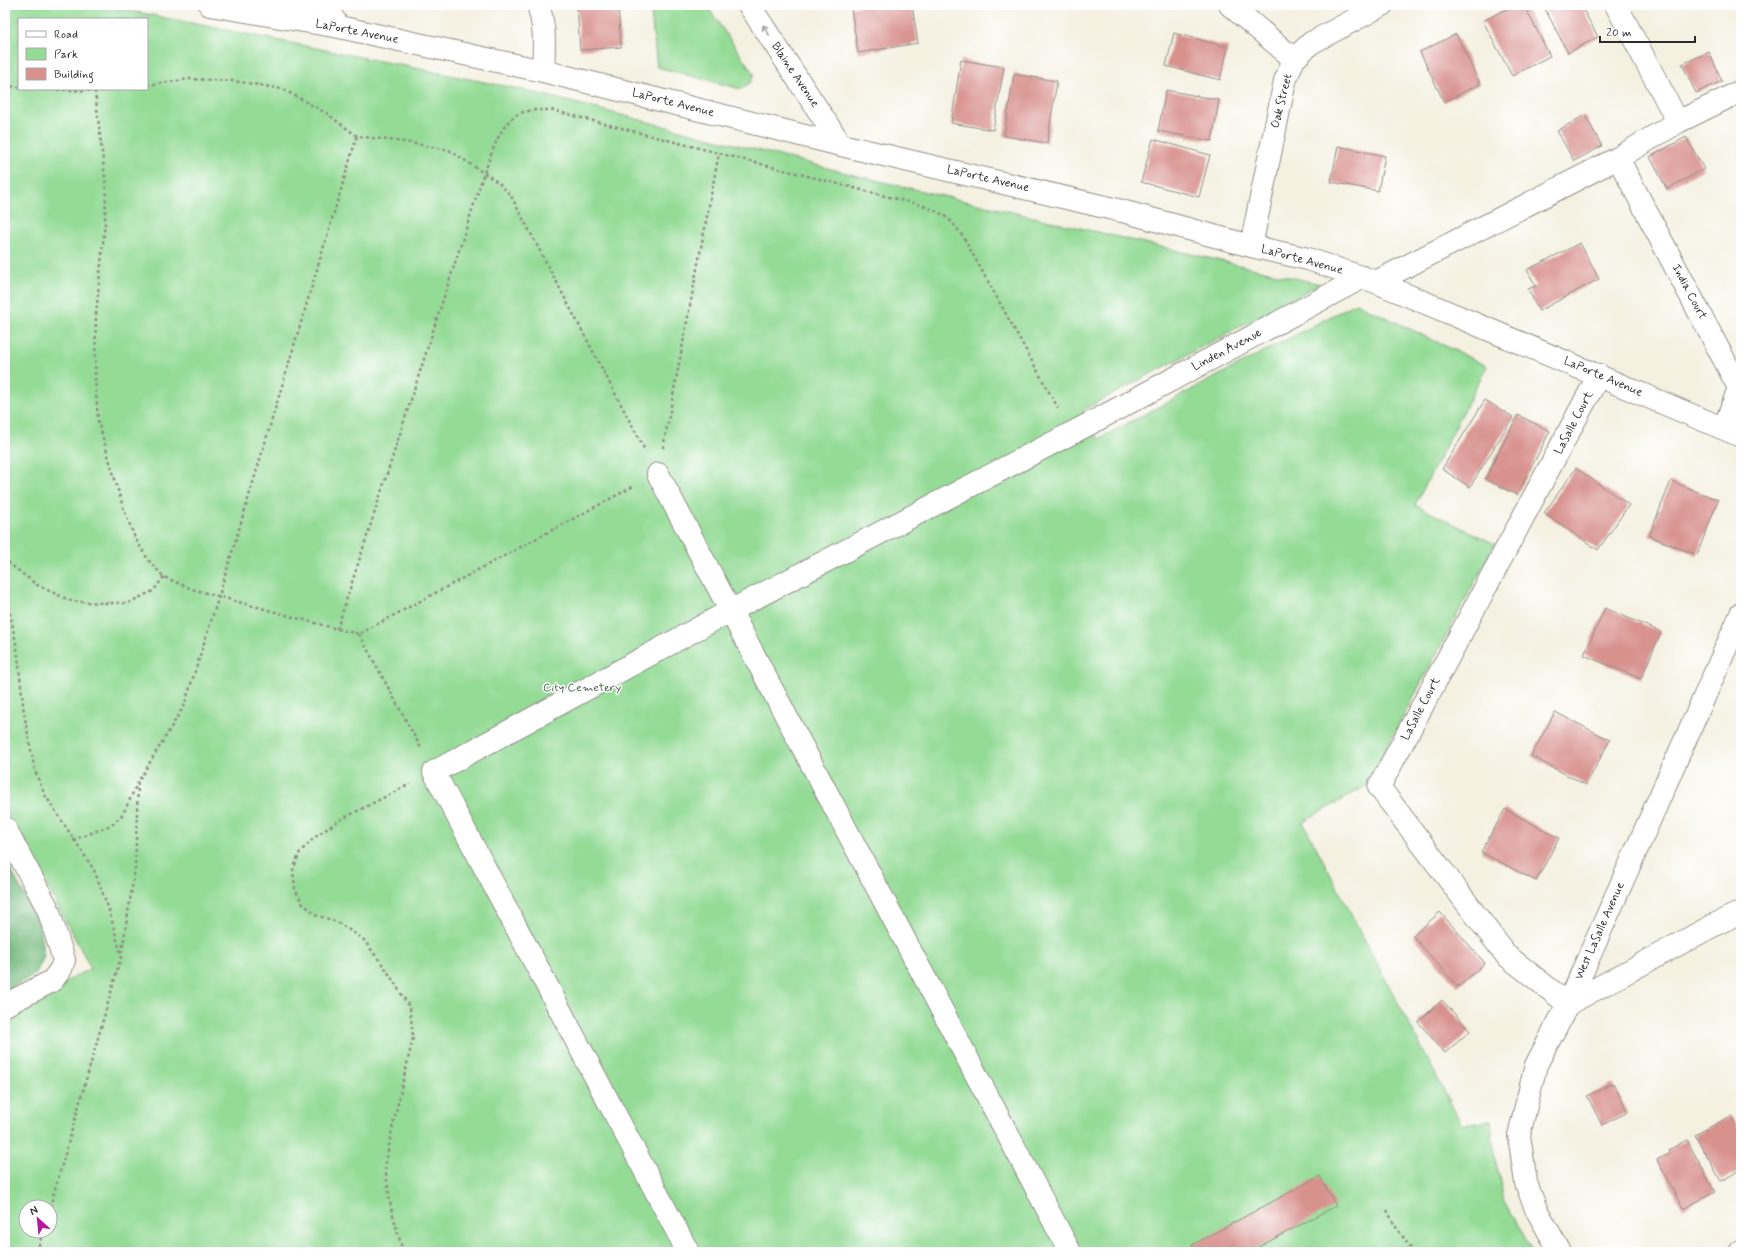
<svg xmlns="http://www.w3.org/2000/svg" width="1746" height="1257" font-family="Mynerve,sans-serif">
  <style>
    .green { fill: #94db96; stroke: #608360; fill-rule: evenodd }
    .forest { fill: #77bb7f; stroke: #517355 }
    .building { fill: #d8928e }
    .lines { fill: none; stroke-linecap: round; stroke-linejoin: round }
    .minor-casing { stroke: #908e86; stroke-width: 24 }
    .path { stroke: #908e86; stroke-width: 2.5; stroke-dasharray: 3 3; stroke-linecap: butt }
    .minor { stroke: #fff; stroke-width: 22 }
    .oneway { stroke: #a0a0a0 }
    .labels { text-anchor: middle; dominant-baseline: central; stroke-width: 3; stroke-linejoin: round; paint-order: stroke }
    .street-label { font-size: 12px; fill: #2b2b2b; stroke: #fff }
    .park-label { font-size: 12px; fill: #4a604b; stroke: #fff }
  </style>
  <rect width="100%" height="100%" fill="#fff"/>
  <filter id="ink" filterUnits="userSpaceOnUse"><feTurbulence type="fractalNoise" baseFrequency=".025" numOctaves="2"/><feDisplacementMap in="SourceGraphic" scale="8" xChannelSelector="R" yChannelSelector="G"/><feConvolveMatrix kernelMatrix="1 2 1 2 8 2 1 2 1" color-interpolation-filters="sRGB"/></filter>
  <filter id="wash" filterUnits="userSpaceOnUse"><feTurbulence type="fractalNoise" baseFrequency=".012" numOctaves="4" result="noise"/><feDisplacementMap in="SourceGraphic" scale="16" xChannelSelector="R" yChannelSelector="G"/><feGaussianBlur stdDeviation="0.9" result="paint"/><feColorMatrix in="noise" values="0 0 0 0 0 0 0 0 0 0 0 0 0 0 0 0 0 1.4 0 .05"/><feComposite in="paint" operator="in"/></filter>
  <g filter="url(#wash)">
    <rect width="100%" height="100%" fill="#f4f1e1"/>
    <path class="green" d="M5,5H102L524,90L862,177L1320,284L1083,410L1098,439L1356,303L1487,366L1415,505L1495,544L1366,786L1303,822L1462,1125L1491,1121L1494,1154L1504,1199L1532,1252H5V1015L91,968L5,809ZM19,19H147V89H19ZM26,1207H50V1231H26Z
      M650,5H706L754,74L750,83L741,89L657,67Z"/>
    <path class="forest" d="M5,859L38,920L44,956L36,974L5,991Z"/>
    <g id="blocks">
      <path class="building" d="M577,5H618L621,47L580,50Z
        M867,5H912L918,43L858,53L851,8Z
        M1514,5H1524L1550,56L1512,76L1483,21Z
        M1543,5H1581L1598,37L1568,53Z
        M1174,33L1228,47L1220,80L1166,66Z
        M1456,34L1480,84L1444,102L1420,52Z
        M1709,52L1722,81L1696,93L1682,64Z
        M961,60L1004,67L993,130L951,123Z
        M1014,74L1057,81L1047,143L1004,136Z
        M1166,90L1219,100L1212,141L1158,131Z
        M1585,115L1602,146L1574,161L1557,131Z
        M1686,137L1704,169L1667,189L1650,157Z
        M1153,139L1210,155L1199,197L1141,182Z
        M1338,146L1385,156L1378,191L1331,182Z
        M1580,243L1599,279L1539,311L1528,289L1536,286L1527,270Z
        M1485,400L1513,417L1470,487L1442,469Z
        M1518,415L1550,431L1517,495L1485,479Z
        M1576,468L1629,505L1598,550L1544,513Z
        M1671,481L1718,500L1697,555L1649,536Z
        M1605,608L1661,632L1641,679L1584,655Z
        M1555,712L1610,740L1586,785L1531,756Z
        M1505,809L1559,838L1536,881L1481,852Z
        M1440,912L1485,963L1458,987L1413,936Z
        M1442,1000L1470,1031L1445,1053L1418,1022Z
        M1613,1083L1628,1112L1602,1125L1587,1096Z
        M1731,1116L1741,1134V1170L1721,1181L1695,1135Z
        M1687,1140L1715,1192L1683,1209L1657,1160L1669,1153L1668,1150Z
        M1320,1176L1336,1206L1249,1252H1195L1192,1245Z"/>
    </g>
  </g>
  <g filter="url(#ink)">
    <use href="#blocks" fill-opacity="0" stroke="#908e86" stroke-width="1"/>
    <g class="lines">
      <defs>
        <path id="minor" d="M210,5L339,27L543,71L841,145L1122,211L1251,246L1308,259L1376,282L1741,436
          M324,5L339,27
          M538,5C546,29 544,47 543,71
          M749,5L841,145
          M1230,5L1294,59
          M1616,5L1678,122
          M1618,158L1739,388L1724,428
          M1251,246L1285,81L1294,59L1311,43L1382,5
          M1376,282L1618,158L1678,122L1741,91
          M1599,375L1379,787L1506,955L1568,1004L1716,924L1741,912
          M658,474L1070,1252
          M5,828L48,909L64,960L61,969L52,981L5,1005
          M688,1252L434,772L730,611L1091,423L1363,277
          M1560,1252L1536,1209L1526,1183L1519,1135L1536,1065L1568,1004L1741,614
          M1740,1252H1741"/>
      </defs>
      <use href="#minor" class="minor-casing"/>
      <path class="path" d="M147,85L190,79L234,81L283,89L326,113L357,136L405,142L449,150L499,183L511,196L645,450
        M5,86L19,87
        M39,89L95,91L113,89
        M95,91L106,187L105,223L96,314L95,379L98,421L123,507L135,538L149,561L164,577L192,589L337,629L359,634L634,486
        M663,448L719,153
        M5,557L10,564L37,585L71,601L103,603H128L153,591L164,577
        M5,589L17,648L24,713L35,771L45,795L94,870L109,910L121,955
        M337,629L484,173C492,154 498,128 515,116C525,109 540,110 551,110L924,206C947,215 952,220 965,240L1058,408
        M359,634L421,748
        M73,840L112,825L123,814L138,782L184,706L219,596L357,136
        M50,1207L121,957L135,869L138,785
        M1387,1210L1395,1226L1414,1252
        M37,1252L43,1231
        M403,1252L391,1208L385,1167L392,1129L413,1038L410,1008L386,969L363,939L337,922L316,915L302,903L295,889L293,870L300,852L314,838L338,821L410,784
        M1335,1252L1374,1250L1396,1252"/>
      <use href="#minor" class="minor"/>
    </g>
    <defs><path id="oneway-shaft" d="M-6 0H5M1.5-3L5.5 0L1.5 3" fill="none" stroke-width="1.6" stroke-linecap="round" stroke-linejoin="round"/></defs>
    <use class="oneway" href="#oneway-shaft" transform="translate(766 30) rotate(-124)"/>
  </g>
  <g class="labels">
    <g class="street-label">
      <text transform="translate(357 32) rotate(11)">LaPorte Avenue</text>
      <text transform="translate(795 75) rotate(56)">Blaine Avenue</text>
      <text transform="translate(1282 101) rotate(-76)">Oak Street</text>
      <text transform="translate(673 103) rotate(14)">LaPorte Avenue</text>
      <text transform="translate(988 179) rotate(13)">LaPorte Avenue</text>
      <text transform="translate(1302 260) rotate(15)">LaPorte Avenue</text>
      <text transform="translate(1689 292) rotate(62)">India Court</text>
      <text transform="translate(1227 350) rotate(-28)">Linden Avenue</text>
      <text transform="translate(1603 377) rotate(23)">LaPorte Avenue</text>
      <text transform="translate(1574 423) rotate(-62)">LaSalle Court</text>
      <text transform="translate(1421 709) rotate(-62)">LaSalle Court</text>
      <text transform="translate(1600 931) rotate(-66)">West LaSalle Avenue</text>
    </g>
    <g class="park-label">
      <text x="582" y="688">City Cemetery</text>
    </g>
  </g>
  <rect width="1746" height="1257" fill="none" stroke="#fff" stroke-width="20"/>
  <rect x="18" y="18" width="130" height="72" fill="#ffffff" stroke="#aaaaaa"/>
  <rect x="26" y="31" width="20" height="6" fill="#ffffff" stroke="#aaaaaa"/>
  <text x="54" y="38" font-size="12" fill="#2b2b2b">Road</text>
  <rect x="26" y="48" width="20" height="12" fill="#94db96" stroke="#aaaaaa"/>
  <text x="54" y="58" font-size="12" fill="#2b2b2b">Park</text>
  <rect x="26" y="68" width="20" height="12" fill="#d8928e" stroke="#aaaaaa"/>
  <text x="54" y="78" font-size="12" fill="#2b2b2b">Building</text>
  <g transform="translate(38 1219) rotate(333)"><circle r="19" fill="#ffffff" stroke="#aaaaaa"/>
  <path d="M0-3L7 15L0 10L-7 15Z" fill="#b5179e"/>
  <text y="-6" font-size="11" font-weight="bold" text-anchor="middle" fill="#2b2b2b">N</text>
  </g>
  <path d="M1600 36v6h95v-6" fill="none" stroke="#2b2b2b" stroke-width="2"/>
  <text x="1606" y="36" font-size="12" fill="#2b2b2b" stroke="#ffffff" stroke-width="3" paint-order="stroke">20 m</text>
</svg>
